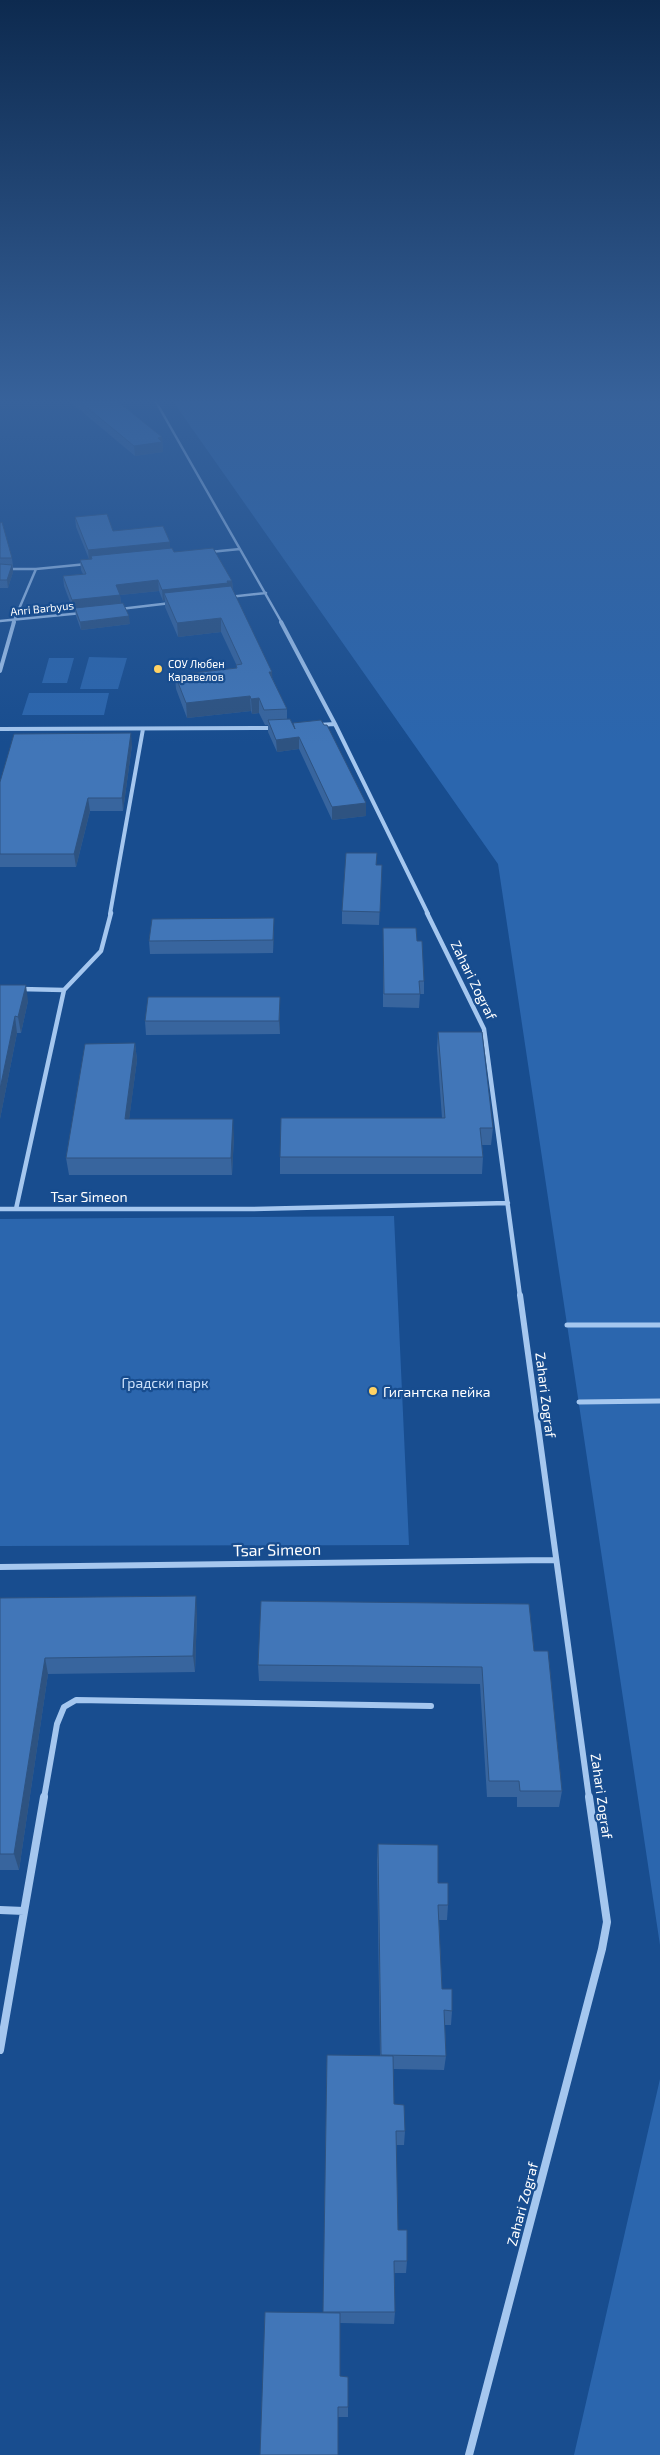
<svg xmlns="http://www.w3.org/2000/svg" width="660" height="2455" font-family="'Exo 2',sans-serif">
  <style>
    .green { fill: #2b66ae }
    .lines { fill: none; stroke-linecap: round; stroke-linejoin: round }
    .pedestrian { stroke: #a5c7ef; stroke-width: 5 }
    .minor-far4 { stroke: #a5c7ef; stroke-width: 2.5 }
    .minor-far3 { stroke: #a5c7ef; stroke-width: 4 }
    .minor-far2 { stroke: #a5c7ef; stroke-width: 4.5 }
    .minor-far1 { stroke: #a5c7ef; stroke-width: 6 }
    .minor { stroke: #a5c7ef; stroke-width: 8 }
    .wall { fill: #38659e }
    .shaded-wall { fill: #2e5381 }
    .building { fill: #4176b8; stroke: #2e5381 }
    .poi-dot { fill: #ffd264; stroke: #184d8f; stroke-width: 2 }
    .labels { text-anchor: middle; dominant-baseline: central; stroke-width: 4.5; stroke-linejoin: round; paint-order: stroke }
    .far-street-label { font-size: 11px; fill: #fff; stroke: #184d8f }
    .far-poi-label { font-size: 11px; fill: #fff; stroke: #184d8f; text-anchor: start }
    .street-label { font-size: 14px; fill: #fff; stroke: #184d8f }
    .park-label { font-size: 14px; fill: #cce1fb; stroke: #184d8f }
    .poi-label { font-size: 14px; fill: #fff; stroke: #184d8f; text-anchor: start }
    .near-street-label { font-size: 16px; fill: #fff; stroke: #184d8f }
  </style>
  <rect width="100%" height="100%" fill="#184d8f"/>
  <path class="green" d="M172,400H660V1945L498,864Z
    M89,657L127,658L118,689H80Z
    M49,658H74L67,683H42Z
    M29,693H109L104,715H22Z
    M394,1216L409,1545L0,1546V1219Z
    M660,2079V2455H574Z"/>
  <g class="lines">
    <path class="pedestrian" d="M567,1325H660
      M579,1402L660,1401"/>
    <path class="minor-far4" d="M155,400L282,623
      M210,552L240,549
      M0,569H36L87,564
      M229,597L266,593
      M120,609L171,603
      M0,621L82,613
      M13,623L36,569"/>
    <path class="minor-far3" d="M281,622L335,724L428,914
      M0,671L14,622
      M318,725L335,724
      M0,729L274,728
      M110,914L143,729"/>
    <path class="minor-far2" d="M427,913L484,1029L520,1296
      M20,989L64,990
      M0,1209H253L508,1203
      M16,1209L64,990L101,951L111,913"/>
    <path class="minor-far1" d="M520,1295L589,1798
      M0,1567L555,1560
      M44,1798L57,1724L64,1707L76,1700L431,1706"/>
    <path class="minor" d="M0,1910L24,1911
      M0,2050L44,1797
      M469,2455L602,1949L607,1922L589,1797"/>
  </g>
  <path class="wall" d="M68,400H116L162,437L163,452L135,456Z
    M75,517L113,531L170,542V549L174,552L232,581L233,590L273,680L287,709V719L293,724L366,803V816L332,820L299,749L277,752L268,732V725H265L259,713L252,714L251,711L187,718L176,689L175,675L236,668V664L221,632L178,637L165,607V600L163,601L159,591L120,595L121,604L130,624L81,630L76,616L75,610H73L64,586L63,576L83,574L81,570L80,560L89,559L76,527Z
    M0,523L12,558L13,566V572L8,588H0Z
    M132,745L123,811H90L76,867H0V782Z
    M377,865H382L379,925L342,924V911Z
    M274,918V931L273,953L150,954L149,941Z
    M383,941H417L424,981V994H420L419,1008L383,1007Z
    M0,985L28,1001L21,1033H17L0,1119Z
    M280,997V1034L146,1035L145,1021Z
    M438,1032L493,1128L491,1145H482L483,1157L482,1174H280V1157L442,1118L437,1048Z
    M135,1043L137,1060L129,1119L234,1136L232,1175H69L66,1158Z
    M0,1598L197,1613L195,1672L48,1674L19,1870H0Z
    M534,1651L562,1791L559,1807H517V1797H487L480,1684L259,1681L258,1665Z
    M378,1844L438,1883L448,1905L447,1920H439L442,1989L452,2011L451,2025H445L446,2056L444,2070L393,2069L394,2104L405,2131L404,2145H396L398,2230L407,2261L406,2273H394L395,2312L394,2324L340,2323V2376L348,2407V2417H338L323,2313L327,2055L380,2056L377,1860Z"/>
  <path class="shaded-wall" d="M162,437L163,452L135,456L134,446L158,438Z
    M170,542V553L91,556V560L89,561L88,550Z
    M12,565L13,572L8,588L7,580Z
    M158,580L159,591L120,595L121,605L73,610L72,600L116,585Z
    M232,581L233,591L164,593L165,600L163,601L162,590Z
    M129,616L130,624L81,630L80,622Z
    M221,618V632L178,637L177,623Z
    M269,672H272L273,686Z
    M250,696L251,711L187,718L186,703Z
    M259,698V713L252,714L251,699Z
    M131,733L132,745L123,811L122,798Z
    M299,737V749L277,752L276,740Z
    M88,798L90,811L76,867L74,854Z
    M366,803V816L332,820V807Z
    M274,918V931L273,953V940Z
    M26,985L28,1001L21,1033L18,1017Z
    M280,997V1034L279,1021Z
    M15,1016L17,1033L0,1119V1089Z
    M135,1043L137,1060L127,1136L125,1119Z
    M233,1119L234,1136L232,1175L231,1158Z
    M196,1596L197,1613L195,1672L193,1656Z
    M45,1658L48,1674L19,1870L14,1854Z"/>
  <path class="building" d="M78,400H116L162,437L158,438L162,442L134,446Z
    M107,514L113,531L163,526L170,542L88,550L75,517Z
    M2,522L12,558H0V523Z
    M172,548L174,552L213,548L232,581H227L228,583L162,590L158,580L116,585L120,595L72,600L63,576L86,574L80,560L92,559L91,556Z
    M0,564L12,565L7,580H0Z
    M231,586L272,672H269L287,709L264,710L259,698L251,699L250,696L186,703L175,675L237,668L236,665L242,664L221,618L177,623L164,593Z
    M123,603L129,616L80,622L75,608Z
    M290,719L295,729L293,723L321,720L324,725H327L366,803L332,807L299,737L276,740L268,720Z
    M131,733L122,798H88L74,854H0V782L14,734Z
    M346,853H377L376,865H382L380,912L342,911Z
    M274,918L273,940L149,941L152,919Z
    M383,928H416L417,941H422L424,981H419L420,994H384Z
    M0,985H26L18,1017L15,1016L0,1089Z
    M148,997H280L279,1021H145Z
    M438,1032H482L493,1128H480L483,1157H280L281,1118H445Z
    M135,1043L125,1119H233L231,1158H66L85,1044Z
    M196,1596L193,1656L45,1658L14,1854H0V1598Z
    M261,1601L529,1604L534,1651H548L562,1791H520L519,1781H489L482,1667L258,1665Z
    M378,1844L438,1845V1883H448V1905H438L442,1989H452V2011L444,2010L446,2056L381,2055Z
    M327,2055L393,2056L394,2104L404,2105L405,2131H396L398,2230H407V2261H394L395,2312H323Z
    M265,2312L340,2313V2376L348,2377V2407H338V2455H260Z"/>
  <linearGradient id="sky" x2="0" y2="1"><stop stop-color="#0d2a4f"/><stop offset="0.54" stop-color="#37629b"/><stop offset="1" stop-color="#37629b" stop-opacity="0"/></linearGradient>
  <rect width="660" height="744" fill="url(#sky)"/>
  <g class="poi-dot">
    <circle cx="158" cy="669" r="5"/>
    <circle cx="373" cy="1391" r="5"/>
  </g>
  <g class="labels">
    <g class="far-street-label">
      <text transform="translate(42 608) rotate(-6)">Anri Barbyus</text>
    </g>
    <g class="far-poi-label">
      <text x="168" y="663">СОУ Любен<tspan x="168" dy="13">Каравелов</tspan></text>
    </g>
    <g class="street-label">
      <text transform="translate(474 980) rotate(64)">Zahari Zograf</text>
      <text x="89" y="1196">Tsar Simeon</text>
      <text transform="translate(546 1395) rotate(83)">Zahari Zograf</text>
      <text transform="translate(602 1796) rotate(82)">Zahari Zograf</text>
      <text transform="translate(522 2204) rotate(-75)">Zahari Zograf</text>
    </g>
    <g class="park-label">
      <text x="165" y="1382">Градски парк</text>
    </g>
    <g class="poi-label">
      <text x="383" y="1391">Гигантска пейка</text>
    </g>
    <g class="near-street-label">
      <text transform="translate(277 1549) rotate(-1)">Tsar Simeon</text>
    </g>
  </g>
</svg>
